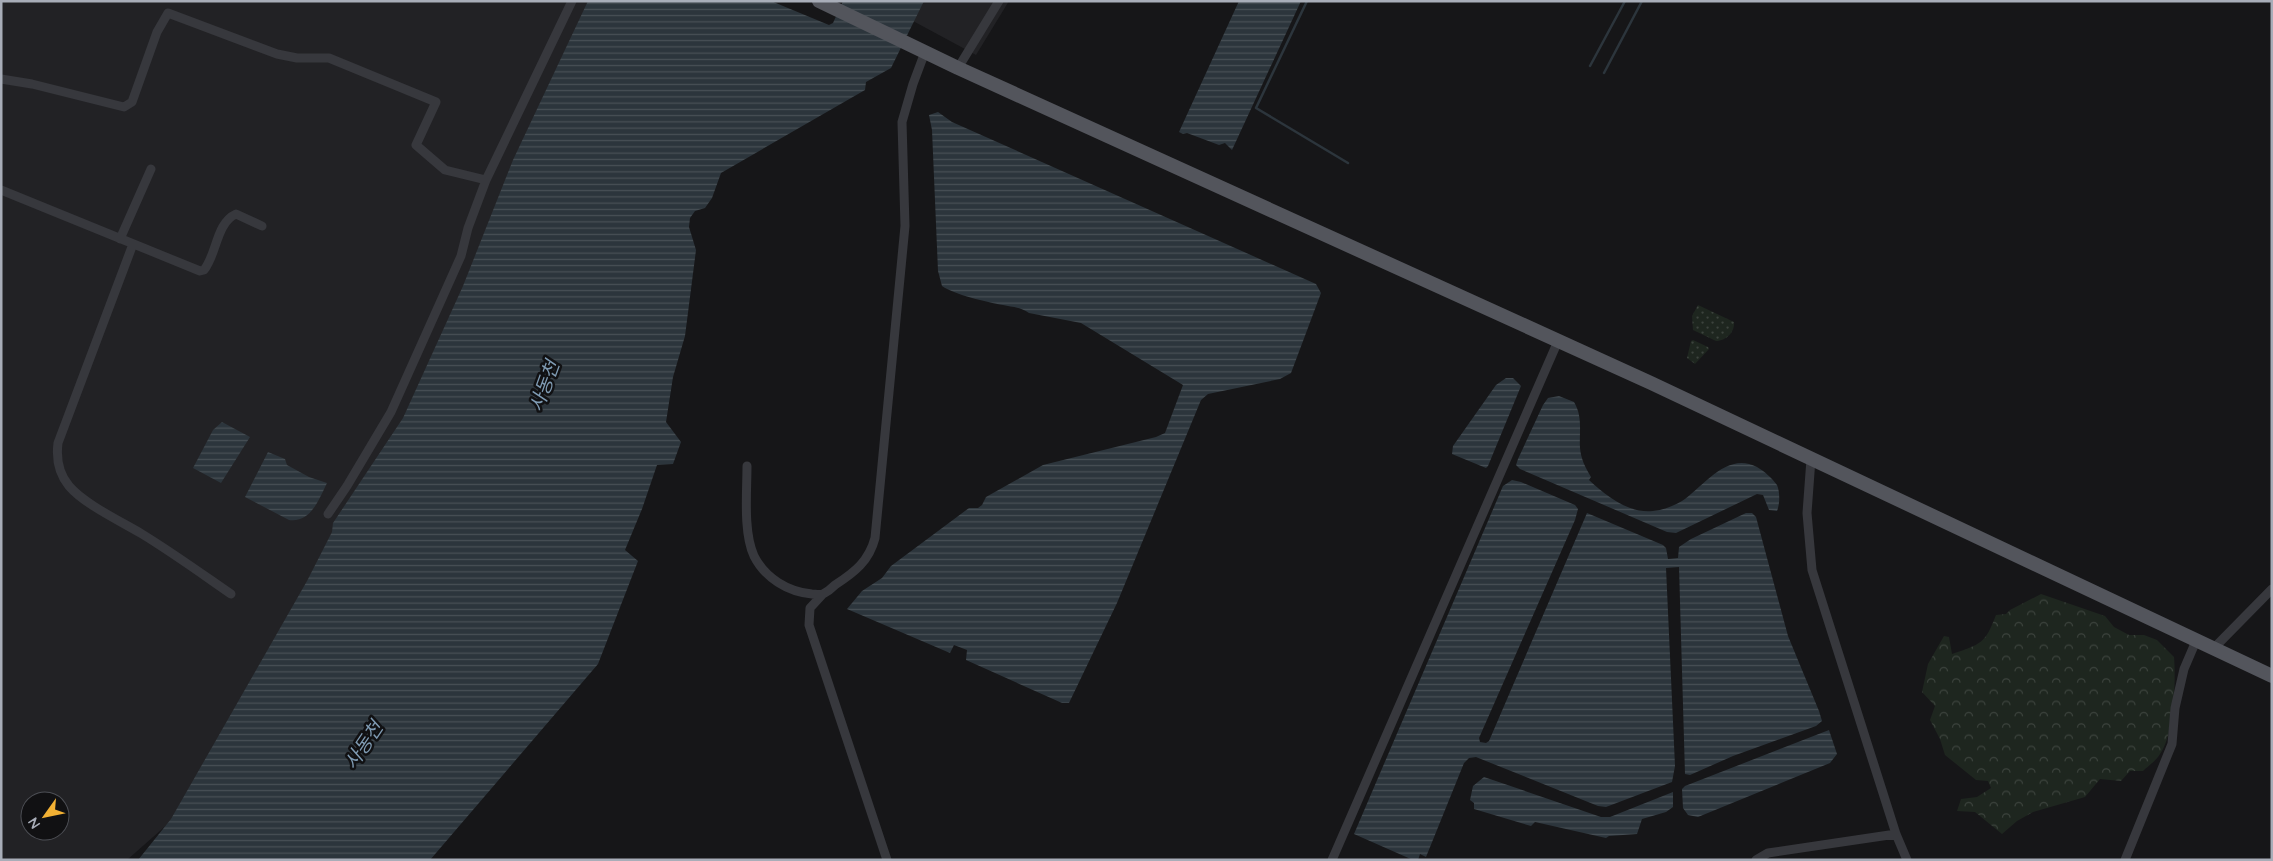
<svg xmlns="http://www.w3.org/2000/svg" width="2273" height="861" font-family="Quicksand,'Noto Sans KR',sans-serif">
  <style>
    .built { fill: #222225; fill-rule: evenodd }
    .grass { fill: url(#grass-dots) }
    .forest { fill: url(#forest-crowns) }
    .water { fill: url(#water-rules) }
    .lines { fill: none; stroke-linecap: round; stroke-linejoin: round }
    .stream { stroke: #2c353c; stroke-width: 2.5 }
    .street { stroke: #37383d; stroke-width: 9 }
    .primary { stroke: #53555c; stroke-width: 14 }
    .labels { text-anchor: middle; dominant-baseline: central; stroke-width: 5; stroke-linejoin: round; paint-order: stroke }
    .water-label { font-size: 19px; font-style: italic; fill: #7f9bb3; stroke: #111113 }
  </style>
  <defs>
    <pattern id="grass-dots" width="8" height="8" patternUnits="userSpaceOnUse" patternTransform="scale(1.25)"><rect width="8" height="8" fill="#1e261f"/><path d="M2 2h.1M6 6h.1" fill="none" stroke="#3c433d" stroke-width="1.8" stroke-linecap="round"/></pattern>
    <pattern id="forest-crowns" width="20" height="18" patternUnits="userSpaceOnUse" patternTransform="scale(1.25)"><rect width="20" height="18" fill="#1e261f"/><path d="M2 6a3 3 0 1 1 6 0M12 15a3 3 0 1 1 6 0" fill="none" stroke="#3c433d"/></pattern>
    <pattern id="water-rules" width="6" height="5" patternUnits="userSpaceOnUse" patternTransform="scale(1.25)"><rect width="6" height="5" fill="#2c353c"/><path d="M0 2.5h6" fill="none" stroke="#485056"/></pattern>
  </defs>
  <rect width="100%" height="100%" fill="#161618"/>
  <path class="built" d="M1,1H636L213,784L127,860H1ZM30,801H60V831H30Z
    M876,1H1009L976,55Z"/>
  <path class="grass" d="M1698,305L1734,322C1735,332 1726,341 1716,341L1693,330L1692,316Z
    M1693,340L1708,347L1709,349L1695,364L1687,358L1691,341Z"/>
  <path class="forest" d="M2041,594L2105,616L2114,627L2129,635H2144L2157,640L2174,657C2176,681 2174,735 2160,754C2156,761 2148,766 2143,771H2130L2121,781L2100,779L2085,797L2033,812L2017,821L2002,834L1975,812L1957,811L1961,799L1977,797L1991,788L1988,781L1976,780L1945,755L1940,739L1930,720L1935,706L1922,692L1928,664L1944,636L1949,637L1952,654C1981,644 1985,644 1996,615L2006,614L2010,610Z"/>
  <path class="water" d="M588,1H771L829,25L833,23L843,1H924L891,68L866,82L865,90L721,173L712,198L705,208L695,211L690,218L689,227L696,250L685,336L673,377L666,422L681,442L673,464L657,465L642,509L625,550L638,561L598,664L430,860H138L171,819L307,581L332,532L333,523L403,418L463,286L513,160Z
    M1239,1H1301L1232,150L1225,143L1219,145L1187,133L1183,134L1179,132Z
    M938,112L952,122L1316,284L1321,293L1291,373L1280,379L1208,394L1201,400L1117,603L1069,703H1062L966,660L967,650L954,645L950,653L847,609L862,591L882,578L891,566L969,508H978L982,505L986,497L1043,465L1156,437L1165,433L1183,385L1081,323L1029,313C1021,307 1012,307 1003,305C987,302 955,295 942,286L938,271L932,130L929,115Z
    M1506,378H1513L1521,386L1488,466L1486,468L1452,454L1453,446L1496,385Z
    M1559,396L1574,402C1583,417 1579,431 1580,448C1581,459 1585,467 1591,477L1589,480C1605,495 1629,514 1653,511C1663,510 1674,506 1682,501C1704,486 1727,451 1757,467C1764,471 1772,478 1777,485C1780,492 1780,504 1777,511L1769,510L1763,495L1757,494L1676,533L1667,532L1520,469L1516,465L1518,459L1543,405L1548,398Z
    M222,422L250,437L221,483L193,468L213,430Z
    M268,452L285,459L287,465L309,477L327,483C319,499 311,523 289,520L245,497Z
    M1512,480L1521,482L1575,505L1578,509L1575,520L1479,738L1480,742L1486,743L1489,741L1587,513L1663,545L1666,548L1668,559L1678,558L1679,547L1691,539L1746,513H1752L1756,517L1788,636L1819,711L1822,721L1816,726L1733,756L1690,775L1685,774L1679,567L1666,568L1675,766L1672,782L1606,807L1598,806L1476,757L1469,758L1464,763L1426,857L1420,854L1418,860H1413L1354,834L1503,486Z
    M1829,730L1837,754L1830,763L1698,817L1688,815L1683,808L1682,789L1685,786Z
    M1484,777L1601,817H1610L1673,792V807L1666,812L1642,819L1637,834L1609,836L1606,838L1535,822L1531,826L1474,809V803L1470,800L1473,786Z"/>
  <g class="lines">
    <path class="stream" d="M1307,1L1256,108L1348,163
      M1590,66L1625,1
      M1604,73L1642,1"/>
    <path class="street" d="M958,68L999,1
      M1,79L32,84L124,107L132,102L157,32L168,13L277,54L297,58H329L436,102L416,145L445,170L486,180
      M1,190L200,271L204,270C217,254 216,223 236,214L262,226
      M120,239L151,169
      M133,244L58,443C56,459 59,474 69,486C84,504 122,522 142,534C173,553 202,574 231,594
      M1811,459L1807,513L1812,570L1896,834L1907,860
      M747,466C747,492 743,532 754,556C765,578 788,592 812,594C815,594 820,595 823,594C827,592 832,588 835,585C855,572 869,561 875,538L905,226L902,122L913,84L925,52
      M328,514L347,486L391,412L461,256L468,228L486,180L572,1
      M822,595L810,608L809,625L887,860
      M2213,649L2272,589
      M1332,860L1558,341
      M1756,860L1768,853L1896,834
      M2125,860L2172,744L2175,708L2184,669L2196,641"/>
    <path class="primary" d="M819,1L958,68L1651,383L2272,676"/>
  </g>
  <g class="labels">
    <g class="water-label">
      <text transform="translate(544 386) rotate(-70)">사동천</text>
      <text transform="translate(363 745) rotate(-56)">사동천</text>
    </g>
  </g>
  <rect width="2273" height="861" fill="none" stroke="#a8adb8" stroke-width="5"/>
  <g transform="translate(45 816) rotate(237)"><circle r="24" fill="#111113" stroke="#4d4f55"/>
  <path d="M0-4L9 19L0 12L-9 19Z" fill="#f2b134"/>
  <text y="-8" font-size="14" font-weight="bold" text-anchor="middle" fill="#a8adb8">N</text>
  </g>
</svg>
